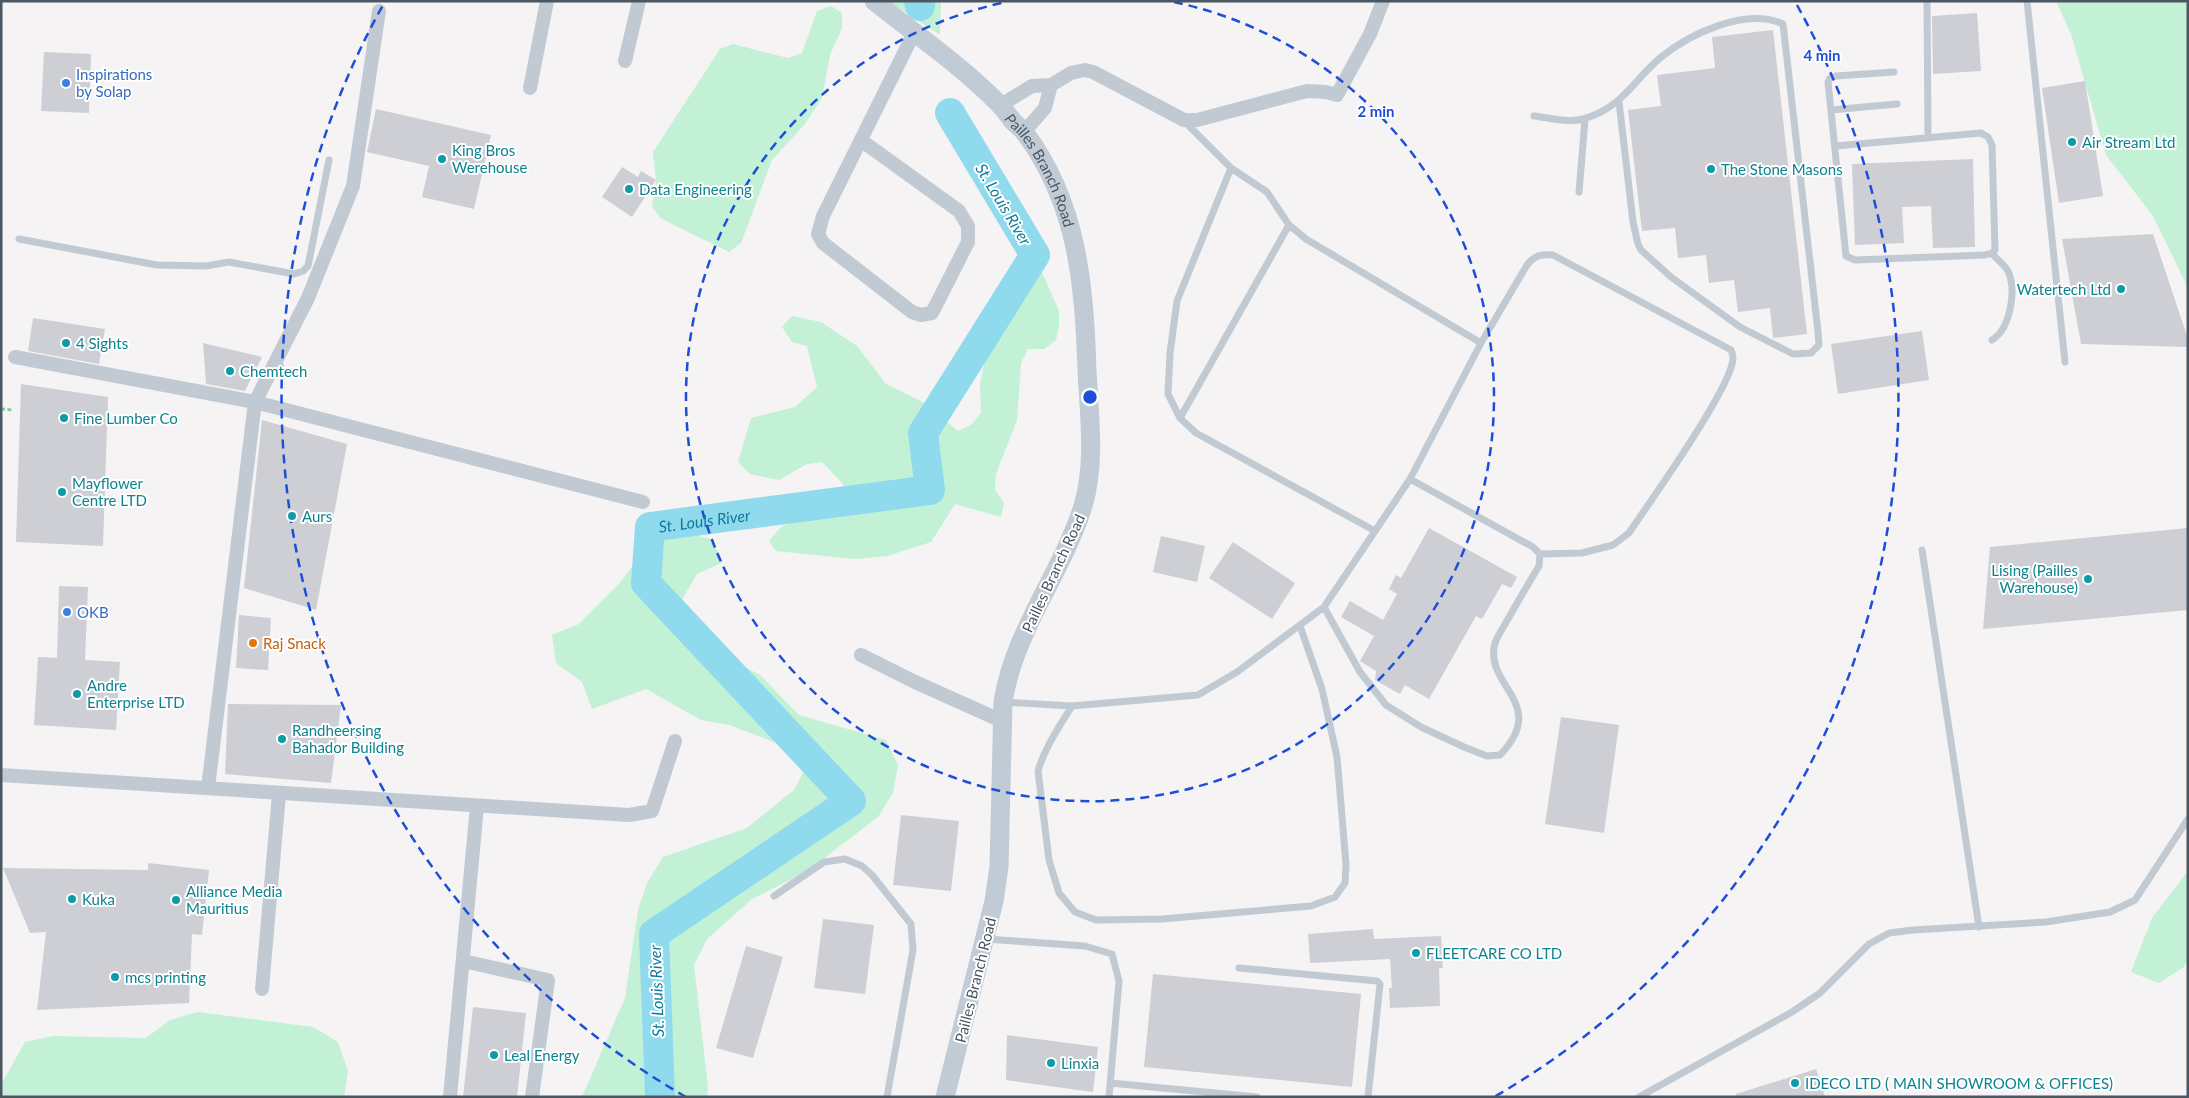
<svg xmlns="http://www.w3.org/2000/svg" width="2189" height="1098" font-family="Lato,sans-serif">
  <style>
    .green { fill: #c3f1d5 }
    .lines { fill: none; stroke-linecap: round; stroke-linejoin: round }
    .river { stroke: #90daee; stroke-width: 30 }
    .building { fill: #cdcfd5 }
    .path { stroke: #7ad0a6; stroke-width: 3; stroke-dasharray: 4 2.5; stroke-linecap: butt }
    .service { stroke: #c1cad2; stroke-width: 7 }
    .minor { stroke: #c1cad2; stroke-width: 14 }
    .secondary { stroke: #c1cbd6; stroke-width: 19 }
    .ring { fill: none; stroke: #1d4ed8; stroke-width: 2.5; stroke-dasharray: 9 6 }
    .shop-dot { fill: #3f7fe0; stroke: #fff; stroke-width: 2 }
    .culture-dot { fill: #0f9aa8; stroke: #fff; stroke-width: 2 }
    .food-dot { fill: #e8710a; stroke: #fff; stroke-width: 2 }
    .labels { text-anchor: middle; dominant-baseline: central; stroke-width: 4; stroke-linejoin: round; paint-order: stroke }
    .shop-label { font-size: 15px; fill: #366cbe; stroke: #fff; text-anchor: start }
    .culture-label { font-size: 15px; fill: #0d838f; stroke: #fff; text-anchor: start }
    .street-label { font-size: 15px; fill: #4a5661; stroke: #fff }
    .food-label { font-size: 15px; fill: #c56008; stroke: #fff; text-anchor: start }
    .water-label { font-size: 16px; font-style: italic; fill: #0c7c9b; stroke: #fff }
    .centre { fill: #1d4ed8; stroke: #fff; stroke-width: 2.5 }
    .ring-label { font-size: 15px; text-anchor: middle; font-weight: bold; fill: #1d4ed8; stroke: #fff; stroke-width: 4; stroke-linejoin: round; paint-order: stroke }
  </style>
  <rect width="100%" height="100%" fill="#f5f3f3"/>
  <path class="green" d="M888,1H941L940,35Z
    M2056,1H2188V288L2153,216L2106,155L2071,34Z
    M831,6L842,13V28L830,55L822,98L805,124L772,160L741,243L729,252L660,218L652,206L656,180L653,152L720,49L733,44L788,58L802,53L817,11Z
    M1042,272L1059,311V326L1056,340L1044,349H1028L1021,363L1017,420L996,474L995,490L1004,503L1001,517L955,504L931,542L887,556L854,559L776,551L769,541L781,527L846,498L843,484L822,462L807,464L779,480L750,474L738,462L751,418L795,407L817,387L807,346L792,342L782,327L792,316L821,322L857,346L886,384L925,403L958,431L971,425L981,413L980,384L1001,282Z
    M683,532L711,539L723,562L697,574L683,598L686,627L708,647L760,675L799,715L886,740L898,765L893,793L878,817L807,871L752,899L707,939L694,965L708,1087L707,1097H582L625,998L638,910L647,883L663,857L747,828L794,790L807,765L784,746L729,725L701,720L646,689L592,709L582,682L556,663L552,635L579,624L620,583L654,536Z
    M2188,871V960L2184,967L2159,983L2131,972L2152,918Z
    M198,1012L313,1027L338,1042L348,1071L344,1097H1V1085L25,1042L53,1036L146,1038L170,1020Z"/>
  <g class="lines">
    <g class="river">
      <path d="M919,1L920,6"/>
      <path id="s1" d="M660,1097L654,934L851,801L646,583L650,527L930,490L923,433L1035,255L950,113"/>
    </g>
  </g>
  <path class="building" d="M1977,13L1981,71L1933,74L1932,16Z
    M1773,30L1807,334L1773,338L1770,308L1738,312L1734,280L1709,283L1706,255L1678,258L1675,228L1642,231L1628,110L1661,106L1657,75L1715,68L1712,37Z
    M44,52L91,54L89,113L41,111Z
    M2085,81L2103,196L2059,203L2042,88Z
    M376,109L491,135L474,209L422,197L429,166L367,152Z
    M1973,159L1975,247L1933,248L1931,206L1902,207L1904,243L1855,245L1852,164Z
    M622,167L638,177L641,171L656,180L632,217L602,197Z
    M2153,234L2188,339V347L2081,344L2062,239Z
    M33,318L105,329L99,364L28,351Z
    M1922,331L1929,380L1838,394L1831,344Z
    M203,343L262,357L245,391L206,384Z
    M21,384L108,397L103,546L16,542Z
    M262,420L347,444L316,610L244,588Z
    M1429,528L1517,577L1511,588L1502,584L1482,619L1476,616L1429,699L1405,685L1400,694L1375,680L1376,671L1360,661L1374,636L1341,617L1350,601L1383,620L1397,594L1389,589L1396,575L1401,578Z
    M2188,528V610L1983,629L1990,547Z
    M1161,536L1205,546L1197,582L1153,572Z
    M1233,542L1295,583L1272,619L1209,578Z
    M59,586L88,587L85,660L120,662L116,730L34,725L38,657L57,658Z
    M239,615L271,618L268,670L236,668Z
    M228,704L341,705L331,783L225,774Z
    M1561,717L1619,725L1604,833L1545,824Z
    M901,815L959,821L951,891L893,885Z
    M148,863L209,870L202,935L192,934L189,1003L37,1010L46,932L30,933L3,868L148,870Z
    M823,919L874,925L865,994L814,988Z
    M1373,929L1374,939L1441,936L1443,968H1439L1440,1006L1390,1008L1389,988H1392L1390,959L1310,963L1308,934Z
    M746,946L783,957L753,1058L716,1048Z
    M1153,974L1361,994L1352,1087L1144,1067Z
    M473,1007L526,1013L517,1097H463Z
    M1007,1035L1098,1047L1093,1092L1006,1080Z
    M1816,1069L1825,1097H1736V1094Z"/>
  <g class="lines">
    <path class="path" d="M1,409L13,410"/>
    <path class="service" d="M1927,1L1928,138
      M2027,1L2065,362
      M1831,110L1897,104
      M1534,116C1550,118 1568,123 1583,119C1621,109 1633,81 1660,58C1689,34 1746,7 1783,24L1818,332L1819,345L1811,353L1793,354L1740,327L1671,277L1641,250L1638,244L1633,222L1619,102
      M1184,121L1231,168L1177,301L1170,353L1168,394L1180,418L1196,433L1375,531
      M1836,146L1981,133L1988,137L1992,145L1995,250L1992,253L1985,255L1855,260L1846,256L1828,82L1830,78L1836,76L1894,72
      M1231,168L1267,192L1289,225L1306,239L1481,343
      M1579,192L1585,119
      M19,239L157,265L206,266L229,262L294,274L303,271L308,266L329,160
      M1992,340C2010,329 2017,291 2008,271C2005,265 1996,259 1992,253
      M1180,418L1289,225
      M1922,550L1979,927
      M1324,607L1360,672L1386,705L1421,727L1464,747L1487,756L1500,755C1550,703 1483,686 1495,643C1497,637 1501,631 1504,626C1515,606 1527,586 1539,566L1540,554L1533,547L1410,479
      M1003,702L1072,706L1198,695L1237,672L1324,607L1410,479L1481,343L1527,265C1535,255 1541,254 1553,255L1720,344L1731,350C1732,353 1733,355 1733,358C1733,386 1649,503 1629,533L1613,545L1582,553L1540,554
      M1072,706C1059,727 1045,747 1038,771L1049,860L1059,893L1075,912L1096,920L1162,919L1311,906L1335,897L1345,883L1346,864L1337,757L1322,689L1300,626
      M774,896L824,862L845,859L862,866L872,875L911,924L913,950L887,1097
      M986,939L1085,946L1112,954L1119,981L1109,1097
      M1239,968L1377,981L1380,984L1368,1097
      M1110,1083L1257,1097
      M1639,1097L1792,1012L1820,993L1869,944L1889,933L1913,930L2046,922L2110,912L2135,900L2188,819"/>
    <path class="minor" d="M625,61L639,1
      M530,88L547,1
      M1001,105L1032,86L1051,85L1071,73L1085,70L1093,72L1184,120H1197L1307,91L1326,92L1337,95L1370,34L1383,1
      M1024,132L1045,108L1051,85
      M862,141L959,211L968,226V242L932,313L921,315L912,312L823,243L818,234L823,216L914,33
      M15,357L255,402L643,502
      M861,655L915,682L1002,721
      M1,775L629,815L652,811L675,741
      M208,788L255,402L308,298L353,186L379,11
      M463,961L548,980L532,1097
      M262,989L279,794
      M450,1097L477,806"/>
    <path class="secondary" id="s2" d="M874,1C914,33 963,67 998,103C1003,108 1007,113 1011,119C1015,124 1021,128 1025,133C1078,204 1084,285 1087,370C1089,414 1096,463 1083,506C1062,573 1014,631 1003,702L999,867L994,901L945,1097"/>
  </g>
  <g class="ring">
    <path d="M1174 2A404 404 0 1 1 1006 2"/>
    <path d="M686 1097A808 808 0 0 1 383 5M1797 5A808 808 0 0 1 1494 1097"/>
  </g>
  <g class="shop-dot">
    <circle cx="66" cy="83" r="5"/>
    <circle cx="67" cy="612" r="5"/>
  </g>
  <g class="culture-dot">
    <circle cx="2072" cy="142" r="5"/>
    <circle cx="442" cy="159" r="5"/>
    <circle cx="1711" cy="169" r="5"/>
    <circle cx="629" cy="189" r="5"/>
    <circle cx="2121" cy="289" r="5"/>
    <circle cx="66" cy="343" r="5"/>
    <circle cx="230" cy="371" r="5"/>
    <circle cx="64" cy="418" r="5"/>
    <circle cx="62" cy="492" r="5"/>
    <circle cx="292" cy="516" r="5"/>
    <circle cx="2088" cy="579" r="5"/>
    <circle cx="77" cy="694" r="5"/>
    <circle cx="282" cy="739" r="5"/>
    <circle cx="72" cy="899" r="5"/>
    <circle cx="176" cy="900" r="5"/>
    <circle cx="1416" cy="953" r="5"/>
    <circle cx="115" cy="977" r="5"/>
    <circle cx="494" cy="1055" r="5"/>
    <circle cx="1051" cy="1063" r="5"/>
    <circle cx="1795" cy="1083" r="5"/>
  </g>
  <circle class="food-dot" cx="253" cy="643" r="5"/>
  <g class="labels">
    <g class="shop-label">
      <text x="76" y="74">Inspirations<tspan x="76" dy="17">by Solap</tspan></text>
      <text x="77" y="612">OKB</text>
    </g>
    <g class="culture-label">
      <text x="2082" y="142">Air Stream Ltd</text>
      <text x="452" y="150">King Bros<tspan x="452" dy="17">Werehouse</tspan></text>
      <text x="1721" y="169">The Stone Masons</text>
      <text x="639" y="189">Data Engineering</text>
      <text x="2111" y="289" text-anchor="end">Watertech Ltd</text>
      <text x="76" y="343">4 Sights</text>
      <text x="240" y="371">Chemtech</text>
      <text x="74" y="418">Fine Lumber Co</text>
      <text x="72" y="483">Mayflower<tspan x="72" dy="17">Centre LTD</tspan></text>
      <text x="302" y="516">Aurs</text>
      <text x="2078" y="570" text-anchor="end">Lising (Pailles<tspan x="2078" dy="17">Warehouse)</tspan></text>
      <text x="87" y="685">Andre<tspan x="87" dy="17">Enterprise LTD</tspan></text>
      <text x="292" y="730">Randheersing<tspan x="292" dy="17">Bahador Building</tspan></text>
      <text x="186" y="891">Alliance Media<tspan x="186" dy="17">Mauritius</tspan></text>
      <text x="82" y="899">Kuka</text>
      <text x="1426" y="953">FLEETCARE CO LTD</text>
      <text x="125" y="977">mcs printing</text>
      <text x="504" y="1055">Leal Energy</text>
      <text x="1061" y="1063">Linxia</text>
      <text x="1805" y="1083">IDECO LTD ( MAIN SHOWROOM &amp; OFFICES)</text>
    </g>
    <g class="street-label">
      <text stroke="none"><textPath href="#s2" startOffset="241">Pailles Branch Road</textPath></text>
      <text transform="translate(1053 573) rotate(-65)">Pailles Branch Road</text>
      <text transform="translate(975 980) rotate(-76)">Pailles Branch Road</text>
    </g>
    <g class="food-label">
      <text x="263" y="643">Raj Snack</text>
    </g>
    <g class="water-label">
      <text transform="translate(1004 204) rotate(59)">St. Louis River</text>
      <text stroke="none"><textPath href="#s1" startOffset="811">St. Louis River</textPath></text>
      <text transform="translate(656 991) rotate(-92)">St. Louis River</text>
    </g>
  </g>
  <circle cx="1090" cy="397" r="8" class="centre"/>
  <g class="ring-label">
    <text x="1822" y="61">4 min</text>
    <text x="1376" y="117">2 min</text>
  </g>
  <rect width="2189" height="1098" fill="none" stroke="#4a5661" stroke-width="5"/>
</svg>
